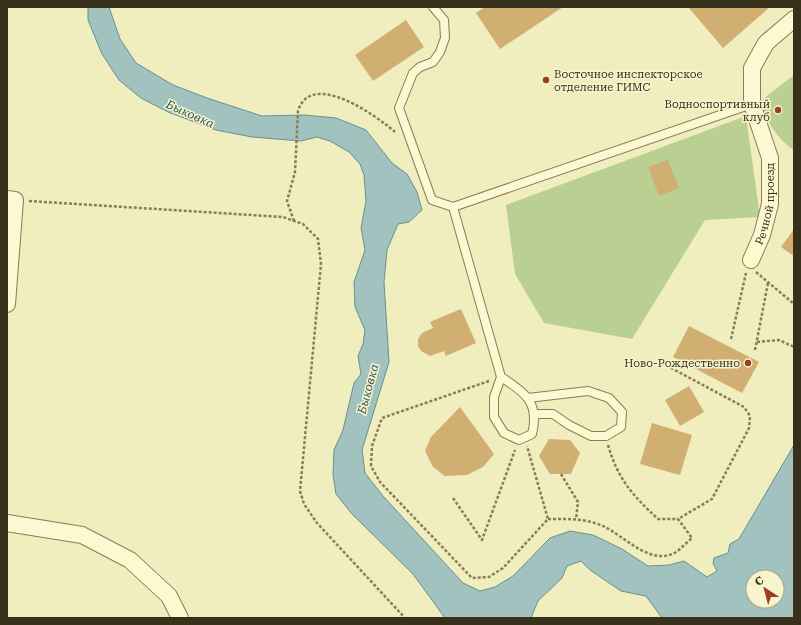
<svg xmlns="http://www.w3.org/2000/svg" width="801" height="625" font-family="'Roboto Serif',serif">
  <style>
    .green { fill: #bacf92 }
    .water { fill: #a2c2bf; stroke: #69908f; fill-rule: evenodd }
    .building { fill: #d1af72 }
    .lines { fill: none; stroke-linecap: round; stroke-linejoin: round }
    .lane-casing { stroke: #8a7d56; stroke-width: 10 }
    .street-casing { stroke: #8a7d56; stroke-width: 18 }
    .path { stroke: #8a7d56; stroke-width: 2.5; stroke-dasharray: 3 2; stroke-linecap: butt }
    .lane { stroke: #fbf8d2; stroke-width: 8 }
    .street { stroke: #fbf8d2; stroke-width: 16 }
    .poi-dot { fill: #9d3d22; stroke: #f7f5ce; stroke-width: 1.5 }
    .labels { text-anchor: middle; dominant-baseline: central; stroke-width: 3; stroke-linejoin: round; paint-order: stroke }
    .poi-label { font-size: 11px; fill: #38301b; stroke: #f7f5ce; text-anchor: end }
    .street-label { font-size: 11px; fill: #38301b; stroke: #f7f5ce }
    .water-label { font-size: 12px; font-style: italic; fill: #2a5259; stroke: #f7f5ce }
  </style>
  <rect width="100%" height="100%" fill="#f0edbe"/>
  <path class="green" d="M794,75V150C778,140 766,120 759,102Z
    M746,116L760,217L705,220L632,339L544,323L515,274L506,205Z"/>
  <path class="water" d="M88,7H109L120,39L136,63L173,85L207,98L262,116L305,115L336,118L366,130L392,163L407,174L417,192L422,210L409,222L398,224L387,250L384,282L389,362L362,450L365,473L383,496L463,583L480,591L495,587L513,576L550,538L570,531L593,535L622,549L648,566L669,565L684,561L707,577L717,571L713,563L714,558L728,553L730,544L739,539L794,445V618H662L646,596L621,591L590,570L581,561L567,566L562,578L538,601L531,618H445L413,574L352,514L336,494L333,475L334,450L343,430L354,383L361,374L358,356L363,344L365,330L355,307L354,282L365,250L361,228L366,201L364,175L360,164L349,152L330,141L317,137L301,141L252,137L216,130L168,112L141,98L119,80L102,54L88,20ZM753,577H777V601H753Z"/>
  <path class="building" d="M485,7H563L500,49L476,13Z
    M688,7H770L723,48Z
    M406,20L424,47L373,81L355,55Z
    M668,160L679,188L659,196L648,167Z
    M794,229V256L781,247Z
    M461,309L476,343L446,356L444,351L430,356L421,351L418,346V339L422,333L433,328L430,322Z
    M689,326L759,362L742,393L673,357Z
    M689,386L704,412L680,426L665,400Z
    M460,407L494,454L483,467L467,475L445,476L433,467L425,451L431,437Z
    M652,423L692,435L680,475L640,464Z
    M549,439L570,440L580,453L571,474H550L539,456Z"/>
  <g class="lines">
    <defs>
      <path id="lane" d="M433,7L444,20L445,38L440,52L433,62L420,67L413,73L399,108L432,200L453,207
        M501,377C525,392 540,403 532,434L519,440L504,433L494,417V397L501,377L453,207L752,104
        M528,398L588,391L609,398L622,412L621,427L606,436H591L569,425L553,414H535"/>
      <g id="street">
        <path d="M7,199L15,200L7,304"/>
        <path id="s1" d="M751,260L762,235L770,204V158L752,104V68L766,43L794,19"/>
        <path d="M7,523L82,535L130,560L169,596L180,618"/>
      </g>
    </defs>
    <use href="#lane" class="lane-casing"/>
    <use href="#street" class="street-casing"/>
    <path class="path" d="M29,201L283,217L303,224L318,239L321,264L300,491L304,504L317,523L405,618
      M294,221L287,201L295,172L298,111C311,69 377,116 395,132
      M756,272L794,304
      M731,339L746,273
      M757,342L779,340L794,347
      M755,350L768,283
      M489,381L382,418L372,446L371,466L380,482L472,578L489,577L503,568L548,519L527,446
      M608,445C618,479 632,495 658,519H678
      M561,474L578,502L576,519
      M453,498L482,540L515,450
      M548,519C567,519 587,518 605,527C625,537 652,567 676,552C682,548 687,542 692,538L678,519L712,499L749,428L750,416L744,407L658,361"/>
    <use href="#lane" class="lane"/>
    <use href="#street" class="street"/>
  </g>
  <g class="poi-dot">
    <circle cx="546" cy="80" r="4"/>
    <circle cx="778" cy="110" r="4"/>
    <circle cx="748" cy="363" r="4"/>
  </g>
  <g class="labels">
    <g class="poi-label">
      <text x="554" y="74" text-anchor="start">Восточное инспекторское<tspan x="554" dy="13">отделение ГИМС</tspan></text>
      <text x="770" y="104">Водноспортивный<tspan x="770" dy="13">клуб</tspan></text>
      <text x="740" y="363">Ново-Рождественно</text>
    </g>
    <g class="street-label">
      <text stroke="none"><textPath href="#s1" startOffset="59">Речной проезд</textPath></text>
    </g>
    <g class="water-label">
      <text transform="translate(190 114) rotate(24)">Быковка</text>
      <text transform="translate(368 389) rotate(-75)">Быковка</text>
    </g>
  </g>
  <rect width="801" height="625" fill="none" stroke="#38301b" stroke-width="16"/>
  <g transform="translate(765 589) rotate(324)"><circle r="19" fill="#f7f5ce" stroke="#aba686"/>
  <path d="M0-3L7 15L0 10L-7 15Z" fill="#9d3d22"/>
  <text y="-6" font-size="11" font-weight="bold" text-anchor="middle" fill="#38301b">С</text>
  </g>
</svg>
